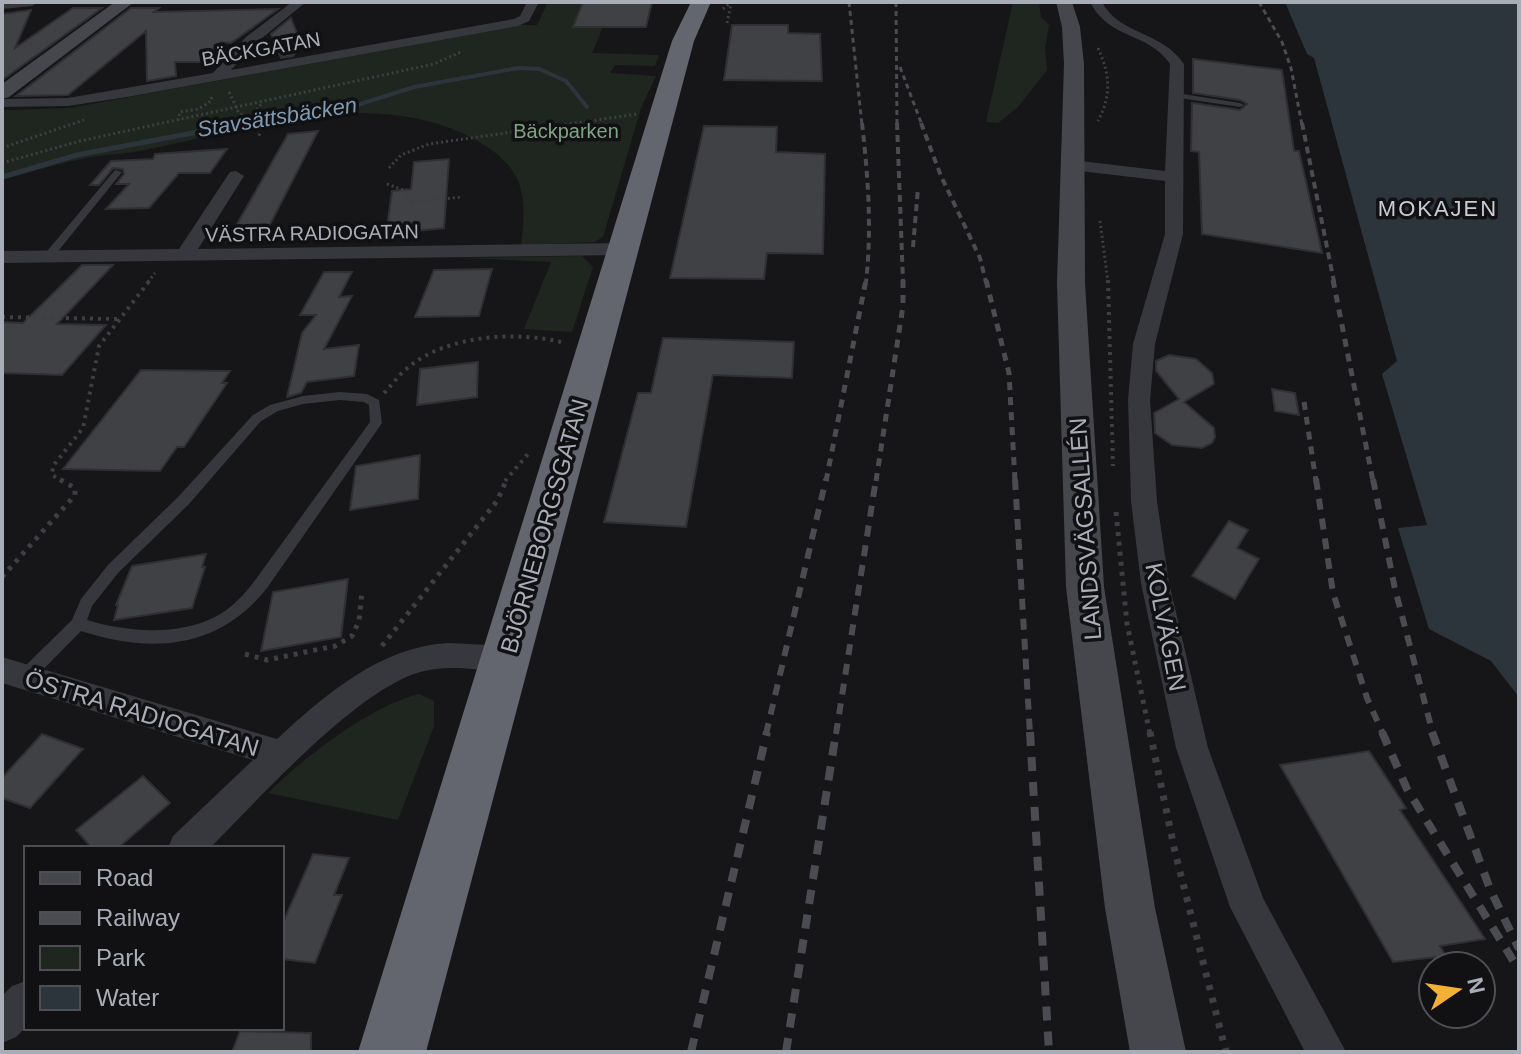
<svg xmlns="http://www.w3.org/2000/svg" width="1521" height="1054" font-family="Helvetica,sans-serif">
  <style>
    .green { fill: #1e261f }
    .water { fill: #2c353c }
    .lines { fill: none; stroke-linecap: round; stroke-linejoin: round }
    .stream-far1 { stroke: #2c353c; stroke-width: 4 }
    .stream { stroke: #2c353c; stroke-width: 5 }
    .building { fill: #404145; stroke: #303034; stroke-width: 2 }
    .path-far3 { stroke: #3d3f44; stroke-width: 3; stroke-dasharray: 2 3; stroke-linecap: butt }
    .path-far2 { stroke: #3d3f44; stroke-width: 4; stroke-dasharray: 3 5; stroke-linecap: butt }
    .path-far1 { stroke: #3d3f44; stroke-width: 5; stroke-dasharray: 4 6; stroke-linecap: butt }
    .path { stroke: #3d3f44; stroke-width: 7; stroke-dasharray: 5 8; stroke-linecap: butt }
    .lane { fill: #37383d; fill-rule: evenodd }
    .street { fill: #37383d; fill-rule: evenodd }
    .secondary { fill: #45474d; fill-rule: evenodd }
    .highway { fill: #63666e; fill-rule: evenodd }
    .rail-far4 { stroke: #4a4c52; stroke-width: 3; stroke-dasharray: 5 4; stroke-linecap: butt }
    .rail-far3 { stroke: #4a4c52; stroke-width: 4; stroke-dasharray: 7 5; stroke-linecap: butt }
    .rail-far2 { stroke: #4a4c52; stroke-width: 5; stroke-dasharray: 8 7; stroke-linecap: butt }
    .rail-far1 { stroke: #4a4c52; stroke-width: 6; stroke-dasharray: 11 9; stroke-linecap: butt }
    .rail { stroke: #4a4c52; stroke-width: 8; stroke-dasharray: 14 11; stroke-linecap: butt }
    .labels { text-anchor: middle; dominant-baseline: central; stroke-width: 7; stroke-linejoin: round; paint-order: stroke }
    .far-street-label { font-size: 20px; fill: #a8adb8; stroke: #111113 }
    .far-park-label { font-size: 20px; fill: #7fa381; stroke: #111113 }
    .far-water-label { font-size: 22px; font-style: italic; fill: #7f9bb3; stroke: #111113 }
    .far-neighbourhood-label { font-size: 22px; letter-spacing: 2px; fill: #c9ccd4; stroke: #111113 }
    .street-label { font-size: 24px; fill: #a8adb8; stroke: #111113 }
  </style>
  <rect width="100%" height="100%" fill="#161618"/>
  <path class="green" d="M548,2H634L603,27L592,53L659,55L655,66L615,65L610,73L656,76L641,108L603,237L595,242L521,245C528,192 523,166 474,139C374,85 248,129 145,150C127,154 109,154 91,157C61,163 31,172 2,180V110L70,108L521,25H537Z
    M1013,2H1039L1041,17L1049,25L1045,48L1047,70L1018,107L998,123L986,122Z
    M582,256L593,267L572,332L524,329L551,262L464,258Z
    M419,694L434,701V726L398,820L268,793C303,758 372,705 419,694Z"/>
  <path class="water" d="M1285,2H1519V697L1491,661L1429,629L1398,528L1427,525L1382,374L1397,361L1314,58L1307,54Z"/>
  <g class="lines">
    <path class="stream-far1" d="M239,125L264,116L351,107L414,87L518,68L539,69L566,81L587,107"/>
    <path class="stream" d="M2,177L77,155L245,123"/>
  </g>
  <path class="building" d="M583,2H652L646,27H573Z
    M73,8H102L2,80V14L31,10L15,48Z
    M131,8H159L154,12L278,9L231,43L221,42L202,62H175L176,76L147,81L146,31L68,95L16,96Z
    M291,18L301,44L293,56L281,58L271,34Z
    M732,25H788V33L820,34L822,81L724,80Z
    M1193,59L1282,70L1294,151H1299L1322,253L1202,234L1199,152L1191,151L1192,103L1240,110L1247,104L1240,100L1193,93Z
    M704,126L777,127L776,152L825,154L823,254L767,253L764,279L670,278Z
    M318,131L262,240L227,242L288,134Z
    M227,149L210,173H179L149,208L106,209L129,184H116L124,174L123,169L113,168L99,185H90L111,161L153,159L155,154Z
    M449,159L444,228L386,234L392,191L411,189L414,162Z
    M82,265H113L57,324L106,325L62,375L2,373V322L23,323Z
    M492,269L479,316L415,317L434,270Z
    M324,272H352L339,297L352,296L324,349L359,345L354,376L307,382L301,393L287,397L302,333L316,315H300Z
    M663,338L794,342L792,378L713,375L686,527L604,522L638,393H651Z
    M1169,355L1196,359L1212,373L1214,384L1184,402L1214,428L1215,437L1212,443L1202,448L1172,445L1155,433L1154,413L1179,399L1156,371V361Z
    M478,362L477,397L417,405L420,369Z
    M141,370L230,371L222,383H227L184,447H177L160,471L63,469Z
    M1272,389L1295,393L1299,415L1275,411Z
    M420,455L418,499L350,510L356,466Z
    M1229,521L1248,530L1237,548L1259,559L1235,599L1192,576Z
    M206,554L202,567H205L192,608L114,620L118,605H116L132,566Z
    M348,579L341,637L261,651L273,592Z
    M42,734L83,749L30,808L2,798V778Z
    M1369,751L1406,808L1400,810L1485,939L1440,946L1446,956L1393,962L1280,765Z
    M143,776L170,803L118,848H92L76,830Z
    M313,854L349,858L334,895H342L315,963L282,959V925Z
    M240,1031L311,1033V1052H232Z"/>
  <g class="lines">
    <path class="path-far3" d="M723,9L731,2
      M727,23L731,4
      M1098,48C1110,75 1112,94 1098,121
      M229,92L239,113L255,121L260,133L258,138
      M251,118L262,103
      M178,121L180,112L199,109L211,101L212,95
      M2,148L84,120
      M2,163L80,141L434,64L463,51
      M389,168L401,155L429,144L638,114
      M387,184L406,191L413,207
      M413,202L463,197
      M1100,221L1108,282
      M148,282L155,273"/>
    <path class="path-far2" d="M1108,280L1113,466
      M2,317L120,319
      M384,393C393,384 400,373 410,366C449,335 515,331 561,342
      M63,481L52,475L53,466L83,428L99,346L150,280
      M505,481L528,454"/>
    <path class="path-far1" d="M1116,512L1127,624L1150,734
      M2,577L75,495V488L59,479
      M382,646L497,501L507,479
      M245,654L267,660L335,646L352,636L359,621L362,591"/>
    <path class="path" d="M1150,732L1175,852L1226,1052"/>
    <path class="lane" d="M1176,93L1240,103L1244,105L1240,107L1173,97L1172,95Z
      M115,170L122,172L51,260H43V256Z
      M340,392L367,394L379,400L382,423L267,588C219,649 151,654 81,631L31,682L25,684L19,682L17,677L19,672L72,620L81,599L108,565L179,496L253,415L270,405L303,396ZM340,400L364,402L369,405L370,422L256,579C245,594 232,608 215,617C178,636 126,632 87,620L92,606L118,573L189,504L261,421L278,411L303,404Z"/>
    <path class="street" d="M2,2H38L32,6L2,9Z
      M292,2H306L256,43L231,70L514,19L520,16L527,2H539L529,21L518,26L127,97L68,106L2,107V99L68,98L213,73L246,37Z
      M1090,2H1102C1119,35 1162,31 1184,64L1183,234L1155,344L1150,400L1157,501L1169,583L1208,748L1263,898L1346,1052H1305L1230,907L1176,748L1141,583L1131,501L1128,400L1133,344L1165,234V181L1072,170L1064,165L1072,160L1165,171L1170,64C1149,32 1109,40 1090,2Z
      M236,171L244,176L198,249L623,243L632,249L623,255L2,263V251L179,249L230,172Z
      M449,643L506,646L516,650L521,659L516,668L506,672C479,670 447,664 420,672C355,691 259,799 210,848H168L173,836L253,760L2,683V657L277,739C325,695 381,646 449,643Z
      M26,981V1027L16,1037L2,1043V996L12,986Z"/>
    <path class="secondary" d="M115,2H134L9,97L2,99V84Z
      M1056,2H1072L1080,27L1084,64L1085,283L1104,587L1155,908L1186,1052H1130L1105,908L1066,587L1057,283L1064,64L1062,27Z"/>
    <path class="highway" d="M691,2H711L694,41L426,1052H358L672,41Z"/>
    <path class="rail-far4" d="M849,2L862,125
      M896,2L897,125
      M1259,2L1282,42L1291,68L1302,125
      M900,67L922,125"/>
    <path class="rail-far3" d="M862,123C868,176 872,229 866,282
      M897,123L903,282
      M921,123L941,176L980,258L986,282
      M1302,123L1334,282
      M913,247L918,188"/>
    <path class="rail-far2" d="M986,280L1009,373L1015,481
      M1333,280L1373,481
      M1304,402L1316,481
      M826,481L866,280
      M876,481L903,306V280"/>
    <path class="rail-far1" d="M1015,479L1030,734
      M1316,479L1333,593L1367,698L1383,734
      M1373,479L1395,589L1433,734
      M766,734L826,479
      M836,734L876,479"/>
    <path class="rail" d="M1030,732L1049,1052
      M1382,732L1407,789L1519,970
      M1432,732L1490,889L1519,949
      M691,1052L767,732
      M786,1052L836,732"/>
  </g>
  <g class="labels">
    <g class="far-street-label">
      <text transform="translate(261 49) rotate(-10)">BÄCKGATAN</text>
      <text transform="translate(312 233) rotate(-1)">VÄSTRA RADIOGATAN</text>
    </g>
    <g class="far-park-label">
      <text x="566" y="131">Bäckparken</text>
    </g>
    <g class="far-water-label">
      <text transform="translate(277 117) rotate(-9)">Stavsättsbäcken</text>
    </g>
    <g class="far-neighbourhood-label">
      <text x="1438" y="208">MOKAJEN</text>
    </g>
    <g class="street-label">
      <text transform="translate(544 526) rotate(-74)">BJÖRNEBORGSGATAN</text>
      <text transform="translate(1085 529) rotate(-94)">LANDSVÄGSALLÉN</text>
      <text transform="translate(1166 627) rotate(79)">KOLVÄGEN</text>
      <text transform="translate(142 713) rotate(17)">ÖSTRA RADIOGATAN</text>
    </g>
  </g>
  <rect width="1521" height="1054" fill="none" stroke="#a8adb8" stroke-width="8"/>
  <rect x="24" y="846" width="260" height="184" fill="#111113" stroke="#4d4f55" stroke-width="2"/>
  <rect x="40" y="872" width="40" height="12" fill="#45474d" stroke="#4d4f55" stroke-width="2"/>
  <text x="96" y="886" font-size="24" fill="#a8adb8">Road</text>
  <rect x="40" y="912" width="40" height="12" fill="#4a4c52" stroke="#4d4f55" stroke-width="2"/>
  <text x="96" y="926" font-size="24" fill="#a8adb8">Railway</text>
  <rect x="40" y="946" width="40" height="24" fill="#1e261f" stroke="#4d4f55" stroke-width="2"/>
  <text x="96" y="966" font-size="24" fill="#a8adb8">Park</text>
  <rect x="40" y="986" width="40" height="24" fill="#2c353c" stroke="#4d4f55" stroke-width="2"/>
  <text x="96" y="1006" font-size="24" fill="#a8adb8">Water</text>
  <g transform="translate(1457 990) rotate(77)"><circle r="38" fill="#111113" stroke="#4d4f55" stroke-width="2"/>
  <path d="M0-6L14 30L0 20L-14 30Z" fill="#f2b134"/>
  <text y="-12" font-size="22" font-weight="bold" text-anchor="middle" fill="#a8adb8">N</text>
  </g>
</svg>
